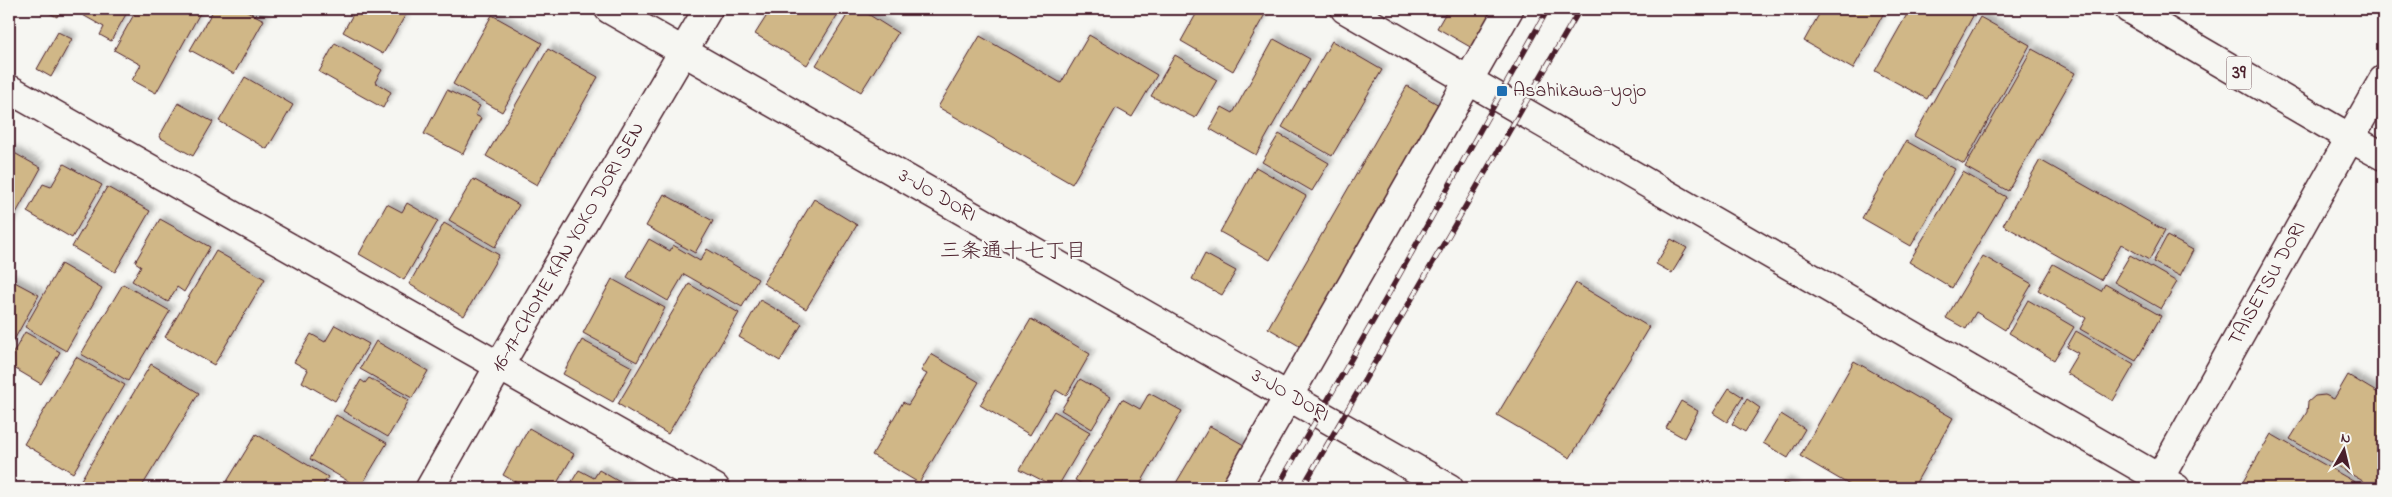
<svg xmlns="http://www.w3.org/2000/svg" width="2392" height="497" font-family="'Indie Flower','Klee One',sans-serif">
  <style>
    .building { fill: #d0b787; stroke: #4a1f2b; filter: url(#shadow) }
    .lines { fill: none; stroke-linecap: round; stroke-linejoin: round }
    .minor-casing { stroke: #4a1f2b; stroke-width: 31 }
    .highway-casing { stroke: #4a1f2b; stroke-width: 31 }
    .minor { stroke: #f6f6f2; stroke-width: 28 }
    .highway { stroke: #f6f6f2; stroke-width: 28 }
    .rail-casing { stroke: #4a1f2b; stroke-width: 5.5 }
    .rail { stroke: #f6f6f2; stroke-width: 4; stroke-dasharray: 11; stroke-linecap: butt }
    .poi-dot { fill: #1f6fb2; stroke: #f6f6f2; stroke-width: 2 }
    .labels { text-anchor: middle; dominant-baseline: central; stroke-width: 5; stroke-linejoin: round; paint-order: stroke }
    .shield { fill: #f6f6f2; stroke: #7e6067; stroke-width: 1 }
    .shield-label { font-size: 19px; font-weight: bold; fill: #4a1f2b }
    .poi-label { font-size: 20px; fill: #4a1f2b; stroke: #f6f6f2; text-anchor: start }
    .street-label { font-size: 20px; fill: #4a1f2b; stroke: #f6f6f2 }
    .neighbourhood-label { font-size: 21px; fill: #4a1f2b; stroke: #f6f6f2 }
  </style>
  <defs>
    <filter id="shadow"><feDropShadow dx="4.5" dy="-4.5" stdDeviation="2.5" flood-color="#0004"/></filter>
  </defs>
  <rect width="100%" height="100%" fill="#f6f6f2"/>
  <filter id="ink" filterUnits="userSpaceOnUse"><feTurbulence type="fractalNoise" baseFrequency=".02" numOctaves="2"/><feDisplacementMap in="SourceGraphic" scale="10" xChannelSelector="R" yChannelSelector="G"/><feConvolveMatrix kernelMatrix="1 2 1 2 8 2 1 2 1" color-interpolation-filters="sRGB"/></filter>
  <g filter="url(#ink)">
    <path class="building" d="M41,9H61L57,17Z
      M72,9H129L111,41L100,35L104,27Z
      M137,9H192L200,13L156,93L132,80L141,65L114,50Z
      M214,9H243L264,20L234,74L190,50Z
      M356,9H409L383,54L343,32Z
      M771,9H841L807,65L755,34Z
      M851,9H860L898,33L861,92L816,65Z
      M1199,9H1268L1233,71L1181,41Z
      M1448,9H1494L1472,48L1437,28Z
      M1822,9H1886L1853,69L1804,41Z
      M1910,9H1961L1973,16L1927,99L1875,71Z
      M2308,9H2333L2314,12Z
      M492,15L542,43L502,112L453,84Z
      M1980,17L2030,45L1964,164L1914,136Z
      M58,32L72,39L51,77L37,69Z
      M1089,35L1157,75L1132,117L1116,108L1072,184L938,107L980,36L1061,83Z
      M1274,39L1310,59L1256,155L1210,129L1222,107L1233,113Z
      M1332,41L1382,70L1332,156L1282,127Z
      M335,43L382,70L375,82L391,92L383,108L319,72Z
      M548,49L598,77L537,185L486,156Z
      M2032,49L2075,73L2008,191L1965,167Z
      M1175,55L1217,80L1195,118L1151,96Z
      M245,77L293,105L267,149L219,121Z
      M1407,86L1439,105L1301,347L1268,328Z
      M447,90L480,106L475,115L481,118L463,154L424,134Z
      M178,103L213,122L193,156L159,137Z
      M1279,134L1329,163L1312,191L1262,162Z
      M1906,141L1955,169L1911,246L1862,218Z
      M9,150L41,168L9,226Z
      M2040,160L2165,231L2149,260L2121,244L2101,280L2003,225Z
      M64,164L102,185L72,238L27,212L43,184L51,187Z
      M1256,167L1306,196L1270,260L1220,232Z
      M1963,172L2006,197L1952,288L1909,262Z
      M473,179L519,205L495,247L449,220Z
      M107,187L150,211L115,272L72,247Z
      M664,194L713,221L695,253L646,226Z
      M814,199L857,225L806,309L763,283Z
      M407,203L438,221L404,280L359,254L387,204L402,212Z
      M160,219L210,247L184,292L177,287L168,302L132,281L141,266L135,262Z
      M444,223L499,255L464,316L409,284Z
      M2167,236L2193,250L2180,276L2153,262Z
      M649,239L670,251L673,245L700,261L707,249L758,279L742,307L684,274L668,301L627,277Z
      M1671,239L1687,248L1672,273L1656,264Z
      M216,251L265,279L214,365L165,337Z
      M1205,254L1236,271L1222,295L1192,279Z
      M2130,255L2177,282L2161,309L2114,282Z
      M1983,256L2032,284L2005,330L1976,312L1966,329L1946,318Z
      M61,264L102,288L66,351L25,327Z
      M2053,264L2101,291L2105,284L2161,316L2136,361L2080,329L2086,318L2038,290Z
      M9,279L39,295L9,349Z
      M612,279L665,308L637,362L583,333Z
      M1576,283L1649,327L1570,458L1497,415Z
      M123,284L170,311L128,381L81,354Z
      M689,284L739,313L668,434L618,404Z
      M760,300L802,324L780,361L739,337Z
      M2028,300L2074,327L2054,360L2009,333Z
      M1031,319L1090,354L1066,396L1056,390L1030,435L980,405Z
      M335,325L369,344L335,401L302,382L308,370L294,362L311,334L325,342Z
      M2076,331L2134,365L2113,401L2066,373L2078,353L2067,347Z
      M25,332L60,352L41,384L9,365V360Z
      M582,340L632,367L613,402L563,374Z
      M376,341L428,371L412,398L360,369Z
      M931,354L979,382L919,483L872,455L903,402L908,405L927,374L921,371Z
      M76,357L125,385L73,473L24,444Z
      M1854,361L1953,418L1913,488H1852L1853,487L1800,456Z
      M151,364L199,393L141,488H76Z
      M2348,375L2383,396V485L2381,488H2375L2290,439L2307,412L2308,402L2315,396L2325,395L2334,399Z
      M369,378L409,400L388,437L343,411L361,380L365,383Z
      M1080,379L1111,397L1092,429L1061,410Z
      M1729,388L1743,397L1727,422L1713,413Z
      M1149,393L1182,411L1138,488H1089L1075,480L1122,399L1140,409Z
      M1747,399L1760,408L1745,432L1732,424Z
      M1681,401L1698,411L1684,438L1666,428Z
      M1054,411L1090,432L1057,488L1020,469Z
      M1781,414L1805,429L1788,458L1763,443Z
      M336,415L387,443L360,488L310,459Z
      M1210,426L1244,445L1219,488H1173Z
      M529,428L574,454L554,488H526L503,475Z
      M256,434L328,477L321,488H223Z
      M2271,434L2365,488H2247L2241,485Z
      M579,470L594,478L599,470L630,488H568Z
      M1784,482L1796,488H1781Z"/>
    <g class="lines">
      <defs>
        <path id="minor" d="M609,9L1449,488
          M1345,9L2176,488
          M9,89L715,488
          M430,488L498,368L708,9
          M1236,488L1509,9
          M2154,488L2350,138L2383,156"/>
        <path id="highway" d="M2129,9L2350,138L2383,80"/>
      </defs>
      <use href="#minor" class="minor-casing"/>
      <use href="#highway" class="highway-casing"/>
      <use href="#minor" class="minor"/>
      <use href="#highway" class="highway"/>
      <defs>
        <path id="rail" d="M1277,488L1388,295L1548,9
          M1302,488L1580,9"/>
      </defs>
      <use href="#rail" class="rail-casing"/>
      <use href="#rail" class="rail"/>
    </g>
  </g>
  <rect class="poi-dot" x="1496" y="85" width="12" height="12" rx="2.5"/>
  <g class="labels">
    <rect class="shield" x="2226.5" y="56.5" width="25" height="33" rx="4"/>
    <g class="shield-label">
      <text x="2239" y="73">39</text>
    </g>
    <g class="poi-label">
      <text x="1513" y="91">Asahikawa-yojo</text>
    </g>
    <g class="street-label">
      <text transform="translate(937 196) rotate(30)">3-JO DORI</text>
      <text transform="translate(569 248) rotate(-60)">16-17-CHOME KAN YOKO DORI SEN</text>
      <text transform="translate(2268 284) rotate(-61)">TAISETSU DORI</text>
      <text transform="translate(1290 396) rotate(30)">3-JO DORI</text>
    </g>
    <g class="neighbourhood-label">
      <text x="1013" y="252">三条通十七丁目</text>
    </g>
  </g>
  <rect width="2392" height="497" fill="none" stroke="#f6f6f2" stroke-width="30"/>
  <rect x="15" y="15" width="2362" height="467" fill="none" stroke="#4a1f2b" stroke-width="2" filter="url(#ink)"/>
  <g transform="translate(2344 450) rotate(8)" stroke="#f6f6f2" stroke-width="4" paint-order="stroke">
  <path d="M0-4L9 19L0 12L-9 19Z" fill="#4a1f2b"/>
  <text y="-8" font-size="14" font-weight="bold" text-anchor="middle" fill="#4a1f2b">N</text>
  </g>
</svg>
